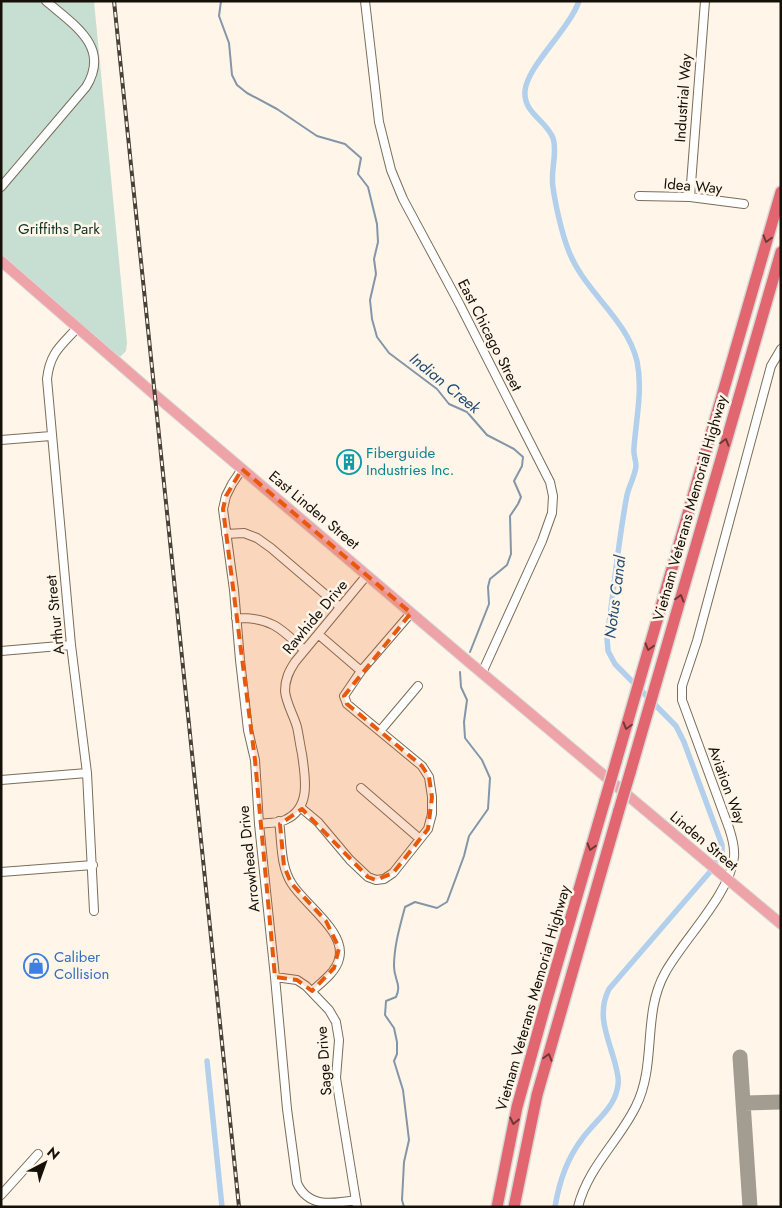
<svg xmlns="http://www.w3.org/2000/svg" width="782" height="1208" font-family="Jost,sans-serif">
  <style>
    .green { fill: #c6dfd2 }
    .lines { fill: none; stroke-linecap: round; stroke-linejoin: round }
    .stream { stroke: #8396a8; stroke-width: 2 }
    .canal { stroke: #b2cfec; stroke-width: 5.5 }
    .taxiway { stroke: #a39c90; stroke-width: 15 }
    .minor-casing { stroke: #7a6d59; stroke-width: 10 }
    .major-casing { stroke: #dad9d7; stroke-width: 12 }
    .highway-casing { stroke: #dad9d7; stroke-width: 14 }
    .minor { stroke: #fff; stroke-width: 8 }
    .major { stroke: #eea3a9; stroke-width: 10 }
    .highway { stroke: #e2666f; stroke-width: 11 }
    .rail-casing { stroke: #474138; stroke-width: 4 }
    .rail { stroke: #fff6e9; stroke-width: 2; stroke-dasharray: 5.5; stroke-linecap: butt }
    .highway-bridge-casing { stroke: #dad9d7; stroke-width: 14; stroke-linecap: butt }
    .highway-bridge { stroke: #e2666f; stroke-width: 11 }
    .oneway { stroke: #713736 }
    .marked { fill: #e8590c; fill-opacity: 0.2; stroke: #e8590c; stroke-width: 4; stroke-dasharray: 10 6; stroke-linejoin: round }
    .labels { text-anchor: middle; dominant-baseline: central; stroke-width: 5; stroke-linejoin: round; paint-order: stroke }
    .street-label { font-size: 15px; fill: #151008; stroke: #fff6e9 }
    .park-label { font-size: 15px; fill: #0e3224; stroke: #fff6e9 }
    .culture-label { font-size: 15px; fill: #0d838f; stroke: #fff6e9; text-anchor: start }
    .shop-label { font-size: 15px; fill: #366cbe; stroke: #fff6e9; text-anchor: start }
    .water-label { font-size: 16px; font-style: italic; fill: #214c73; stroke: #fff6e9 }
  </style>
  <rect width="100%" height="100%" fill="#fff6e9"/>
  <path class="green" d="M1,1H94L127,343L126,351L120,357L1,255Z"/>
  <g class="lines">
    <path class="stream" d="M221,1L219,16L229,43L232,75L237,85L247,93L277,109L317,136L345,144L361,158L358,174L368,187L377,224L378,242L374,259L376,274L370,300L372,319L377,337L389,353L437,389L449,404L467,412L487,435L514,449L523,457L522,466L514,481L521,497L518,504L510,516L511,554L507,565L490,579L488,587L489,604L470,652
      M404,1207L402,1200L404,1162L409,1140L403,1090L394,1061L397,1054V1042L394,1028L385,1015L386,1001L396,997C402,984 394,980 394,966C394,946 400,926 405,907L415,902L437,908L447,902L464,856L469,836L488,809L490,778L482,760L465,738L464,722L467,700L461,687L460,672"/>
    <path class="canal" d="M207,1061L222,1207
      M555,1207C559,1182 566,1160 582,1139C593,1123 613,1109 617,1090C620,1080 617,1072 615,1063C608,1037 596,1015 609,989L709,873L722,853V845L684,742L676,726L615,664L608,651L607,638C614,590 618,542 627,495C629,486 635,476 636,466C636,460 633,454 634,448C636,419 643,390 637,361C626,317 583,291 568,249C562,234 555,203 553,187C550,171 558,153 553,138C546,120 523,113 525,91C527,66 569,30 579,1"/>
    <path class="taxiway" d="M740,1057L750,1207
      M744,1103L781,1102"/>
    <defs>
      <path id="minor" d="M365,1L379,122L391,170L403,199L460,305L550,482L553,496L552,513L542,541L482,673
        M1,187L86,87C111,47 74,25 46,1
        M639,196L690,197L744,204
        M690,197L705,1
        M78,327C61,346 50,352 47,379L71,645L87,773L94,911
        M1,440L51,436
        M242,469L232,484L226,496L223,509L234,590L240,660L248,730L255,760L259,824L275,977L287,1109L297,1183C308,1208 333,1204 356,1200
        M226,534L244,533L257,538L271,548L340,607
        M236,618C270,617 281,628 304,650
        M318,634L361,671
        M1,651L71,645
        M380,731L418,686
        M1,780L87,773
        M361,788L420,839
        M300,807L318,822L350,860L368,877L376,880L384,879L393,873L428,829L432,814V797L429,777L422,766L347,704L344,696L361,671L411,613
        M279,821C282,842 280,866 292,884C304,904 347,932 339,959C336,972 321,983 312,991
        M259,824C267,823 278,823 285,820C312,808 305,777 302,754C300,745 299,736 297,727C294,716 286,703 285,691C285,679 289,671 295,662L367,575
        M1,872L93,865
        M275,977L297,980L306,986L329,1010L336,1022L339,1040L336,1078L357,1207
        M1,1195L38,1154
        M578,1207C588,1167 619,1141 636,1106C657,1064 642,1014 665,973C683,940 730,894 734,857C735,847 732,837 729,828L682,700V686L697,641L771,366L781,349"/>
      <path id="major" d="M1,261L155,395L470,663L781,924"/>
      <path id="highway" d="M616,762L781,192
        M630,773L781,252
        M497,1207L517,1107L547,999L605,800
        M514,1207L537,1095L619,810"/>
    </defs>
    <use href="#minor" class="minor-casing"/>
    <use href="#major" class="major-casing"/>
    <use href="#highway" class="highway-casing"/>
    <use href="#minor" class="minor"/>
    <use href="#major" class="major"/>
    <use href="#highway" class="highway"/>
    <defs>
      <path id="rail" d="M114,1L239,1207"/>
    </defs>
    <use href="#rail" class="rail-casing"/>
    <use href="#rail" class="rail"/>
    <defs>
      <path id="highway-bridge" d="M605,800L616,762
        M619,810L630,773"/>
    </defs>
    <use href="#highway-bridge" class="highway-bridge-casing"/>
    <use href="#highway-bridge" class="highway-bridge"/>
  </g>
  <defs><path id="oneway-chevron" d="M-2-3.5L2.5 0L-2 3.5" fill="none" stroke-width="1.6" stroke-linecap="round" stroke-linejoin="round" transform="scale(1.25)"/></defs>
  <g class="oneway">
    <use href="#oneway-chevron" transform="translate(767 239) rotate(106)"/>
    <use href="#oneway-chevron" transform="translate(725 442) rotate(-74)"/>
    <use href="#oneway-chevron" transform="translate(680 598) rotate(-74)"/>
    <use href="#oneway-chevron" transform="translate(649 647) rotate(106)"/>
    <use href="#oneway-chevron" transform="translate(627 726) rotate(106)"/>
    <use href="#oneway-chevron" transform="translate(591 847) rotate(106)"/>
    <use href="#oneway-chevron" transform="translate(548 1057) rotate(-74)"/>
    <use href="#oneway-chevron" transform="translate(514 1121) rotate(102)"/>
  </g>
  <path class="marked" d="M242,469L411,613L344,696L347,704L422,766L429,777L432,797L428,829L393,873L376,880L368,877L302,809L280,824L284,866L291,883L326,921L339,948L334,968L312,991L297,980L275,977L255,760L223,509L226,496Z"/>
  <defs>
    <symbol id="building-ring" viewBox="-11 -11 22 22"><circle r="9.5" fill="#fff6e9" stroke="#0f9aa8" stroke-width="1.5"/><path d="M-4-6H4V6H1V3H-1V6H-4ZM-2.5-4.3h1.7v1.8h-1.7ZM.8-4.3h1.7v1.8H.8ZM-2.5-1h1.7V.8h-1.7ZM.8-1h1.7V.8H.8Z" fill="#0f9aa8"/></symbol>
    <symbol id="shop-ring" viewBox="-11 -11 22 22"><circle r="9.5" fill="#fff6e9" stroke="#3f7fe0" stroke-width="1.5"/><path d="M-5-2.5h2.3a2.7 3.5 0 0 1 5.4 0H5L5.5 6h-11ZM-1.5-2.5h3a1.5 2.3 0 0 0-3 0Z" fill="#3f7fe0"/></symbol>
  </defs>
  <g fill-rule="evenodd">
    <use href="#building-ring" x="335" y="448" width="28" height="28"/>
    <use href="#shop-ring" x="22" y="952" width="28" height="28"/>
  </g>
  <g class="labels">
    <g class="street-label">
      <text transform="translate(683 98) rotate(-86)">Industrial Way</text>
      <text transform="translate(693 186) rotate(5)">Idea Way</text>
      <text transform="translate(490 335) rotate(63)">East Chicago Street</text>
      <text transform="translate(690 508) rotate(-74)">Vietnam Veterans Memorial Highway</text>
      <text transform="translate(314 510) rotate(40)">East Linden Street</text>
      <text transform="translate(55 615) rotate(-96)">Arthur Street</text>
      <text transform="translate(315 617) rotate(-50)">Rawhide Drive</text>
      <text transform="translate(727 785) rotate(70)">Aviation Way</text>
      <text transform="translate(704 841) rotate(40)">Linden Street</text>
      <text transform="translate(249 859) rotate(-96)">Arrowhead Drive</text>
      <text transform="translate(533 998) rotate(-74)">Vietnam Veterans Memorial Highway</text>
      <text transform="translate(324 1061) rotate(-94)">Sage Drive</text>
    </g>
    <g class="park-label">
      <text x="59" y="229">Griffiths Park</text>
    </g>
    <g class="culture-label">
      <text x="366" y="453">Fiberguide<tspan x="366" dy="17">Industries Inc.</tspan></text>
    </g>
    <g class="shop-label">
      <text x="54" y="957">Caliber<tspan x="54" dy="17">Collision</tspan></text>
    </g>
    <g class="water-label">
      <text transform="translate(445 383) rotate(39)">Indian Creek</text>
      <text transform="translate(615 597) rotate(-83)">Notus Canal</text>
    </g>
  </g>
  <rect width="782" height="1208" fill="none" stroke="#151008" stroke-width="5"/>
  <g transform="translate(45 1163) rotate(41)" stroke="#fff6e9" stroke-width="4" paint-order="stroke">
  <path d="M0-4L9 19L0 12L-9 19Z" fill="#151008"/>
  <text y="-8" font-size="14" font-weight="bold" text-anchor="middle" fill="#151008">N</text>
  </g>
</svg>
